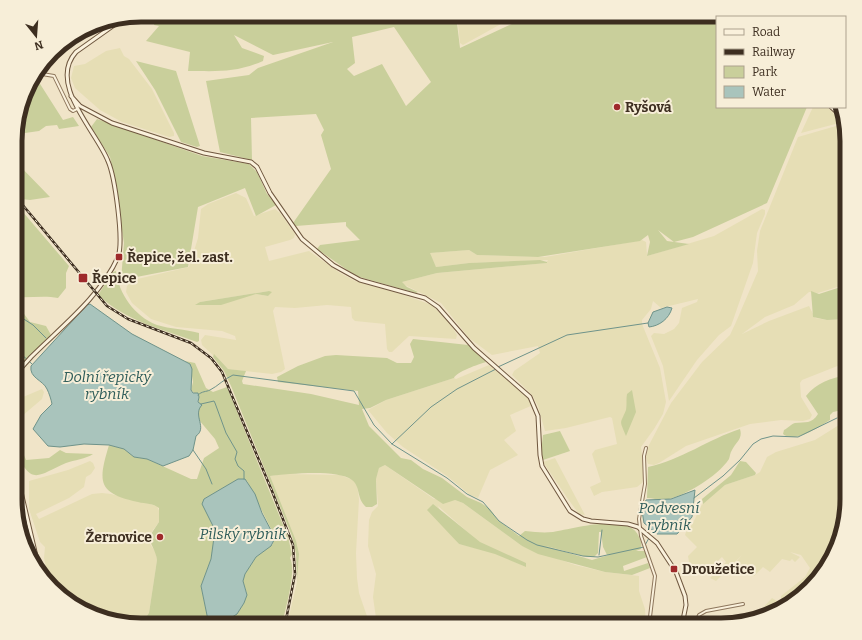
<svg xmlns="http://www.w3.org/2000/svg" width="862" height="640" font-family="Bitter,serif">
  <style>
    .farmland { fill: #e6deb5; fill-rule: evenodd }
    .green { fill: #c9cf9b; fill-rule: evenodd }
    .water { fill: #a9c4bc; stroke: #6f938a }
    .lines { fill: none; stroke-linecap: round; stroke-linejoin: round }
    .stream { stroke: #6f938a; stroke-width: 1 }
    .street-casing { stroke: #8d765c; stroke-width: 4 }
    .secondary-casing { stroke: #6f573f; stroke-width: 5 }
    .street { stroke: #faf1dc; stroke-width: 2 }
    .secondary { stroke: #faf1dc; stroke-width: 3 }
    .rail-casing { stroke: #3d2e20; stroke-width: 2.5 }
    .rail { stroke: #f7eed8; stroke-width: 1; stroke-dasharray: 3; stroke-linecap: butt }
    .poi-dot { fill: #9e2a2b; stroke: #f7eed8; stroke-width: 1.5 }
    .labels { text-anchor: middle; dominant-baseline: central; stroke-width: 4; stroke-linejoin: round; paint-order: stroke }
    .poi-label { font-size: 14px; font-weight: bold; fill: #3d2e20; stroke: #f7eed8; text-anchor: start }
    .water-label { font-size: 15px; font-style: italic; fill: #2f5d5a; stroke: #f7eed8 }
    .rim { fill: none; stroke: #3d2e20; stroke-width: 5 }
  </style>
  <rect width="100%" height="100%" fill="#f0e4c8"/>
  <path class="farmland" d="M457,15H517L463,45L460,43Z
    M120,48L124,56L129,59L152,89L174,133V136L169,137L122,122L100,110L75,88L71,78L74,66L85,64L106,51Z
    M813,107H827L843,122L801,133Z
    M843,124L847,141V284L818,293L809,292L794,305L765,317L742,334L769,321L809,306L815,318L827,320L847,319V365H840L802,380L800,383L801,397L812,415L810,419L803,421L781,420L750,424L686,446L659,463L654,465L648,464L646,457L649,445L671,403L702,362L730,335L736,322L758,271L757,251L760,231L798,137Z
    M236,193L246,198L254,216L275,209L280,213L295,234L294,238L290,240L265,247L269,261L309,251L340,273L355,281L404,295L432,305L451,325L457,335L456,339L409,336L392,352H389L387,349L385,324L355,321L352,318L351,307L327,305L295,308L275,307L273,311L285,369L281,372L272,374L228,369L202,345L201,340L205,335L236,340L235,336L222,331L176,327L151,319L132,303L126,292L127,286L133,280L189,267L198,238L201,209L208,204ZM269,291L268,296L256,294L197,305L200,302Z
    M762,209L765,210V214L757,233L753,263L731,326L719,335L697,360L669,401L663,366L651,336L654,333L664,334L674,329L679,323L682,308L697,302L698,299L661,308L653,301L651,309L642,320V324L660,368L666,402L663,414L654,429L641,447L644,474L642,483L637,487L602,492L594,496L590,487L601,482L592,454L595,450L617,444L612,418L610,417L566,428L545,431L538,406L532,395L512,375L514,371L540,353L538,346L492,355L469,338L441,303L401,283L402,282L437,273L546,263L548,260L469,263L436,267L429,253L469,250L477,255L545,257L642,240L646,242L647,256L714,236Z
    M489,365L529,398L533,405L510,415L516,431L504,440L518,455L490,470L478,498L470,495L447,476L403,447L387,433L368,410L386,400L454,378L456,379Z
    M42,389L44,392L42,399L15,422L16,400Z
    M847,420V507L837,547L816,582L786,605L781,598V596L805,577L810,568L801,555L790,552L800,557L795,562L792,559L790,561L782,559L770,572L763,567L754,576L736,562L742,555L716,581L710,578L726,562L722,557L707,571L702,572L696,570L689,562L688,556L697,547L685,535L686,532L693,523L701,506L711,495L725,485L755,475L760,472L767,457L776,452L815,440Z
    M555,458L585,515L579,514L568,499L543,462Z
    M90,461L93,463L95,468L91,474L86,477L84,487L69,498L36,514L39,519L92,494L102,493L111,494L157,506L160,513L159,522L150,534V544L156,553L157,560L149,613L155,625H133L93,615L58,594L49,582L44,558L45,547L40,542L29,509V481L68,470Z
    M385,465L434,499L455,500L463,503L522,546L575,565L605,572L639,576V591L645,609L646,625H377L373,597L376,574L368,546L369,520L372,512L378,506L376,478L379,468ZM438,506L480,543L526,567L495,553L459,544L448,531Z
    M285,474L340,475L353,480L357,485L359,499L356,553L357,578L359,593L370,625H287L297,582L299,554L270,476Z
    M15,488L19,491L21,499L28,546L32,559L28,555L15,507Z
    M772,598L785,606L776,612L758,616L757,614Z"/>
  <path class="green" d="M156,15H456L460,48L531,15H729L736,17H717V107H807L767,203L693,237L674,242L658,230L667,241L689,244L647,256L650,242L648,235L640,241L538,257L477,255L469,250L430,253L436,267L469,263L540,260L547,262V263L437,273L402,282L407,287L418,292L416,293L356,276L317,249L320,245L360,240L346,226V222L296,226L293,223L331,169L321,135L324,130L316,114L251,118L252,160L220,152L206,81L249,75L258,68L333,42L273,55L234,35L242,48L264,56L263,61C235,73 219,71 188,71L190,52L146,41L159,26L154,25ZM394,27L431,82L406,106L382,64L354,76L347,69L355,63L352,37Z
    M136,61L176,71L200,146L197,147L181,142L155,90Z
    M35,76L63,120L73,117L79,126L59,129L57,125L46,126L39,131L18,134L16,136V125L32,78Z
    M97,119L202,156L249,164L257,172L267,194L276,205L256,216L245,188L198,207L188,267L121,280L124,243L113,170L110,157L91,127Z
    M16,162L50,197L30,200L21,199L16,193Z
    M16,204L69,266L66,273V288L58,298C45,295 30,298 16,297Z
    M116,271C119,294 134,316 157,325C170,329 185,329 199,333V341L197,342C159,328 128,322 98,295L113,272Z
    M847,285V319L827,320L813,317L811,291L819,294Z
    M269,291L272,292L268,296L256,294L221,305H195L200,302Z
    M16,303L30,322L46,326L51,335L20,366V361L16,355Z
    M413,339L468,345L486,362C479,364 456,372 454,378L386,400L370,408L362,409L369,426L401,458L411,460L423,469L442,478L467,497L481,503L490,509L498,520L519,536L525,531C535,532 543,533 553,532C573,529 630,512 639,537C641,542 642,544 641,549L636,551H645L647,557L623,566L624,571L648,563L650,568L632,575L605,572L538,554L522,546L463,503L455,500L443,504L385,465L379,468L376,479L377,504L372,507H366C356,498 361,487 352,480C337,469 289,474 270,476L296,541L299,554L297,582L296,554L292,536L231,386L224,371L213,357L214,354L228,369L246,371L242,381L243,384L311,394L359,405L358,391L278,382L277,377L298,366L325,356L336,355L387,358L397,363H411L414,357L410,344ZM599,532H601L603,547L607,555H609L592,560L542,545L587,557H594L598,553Z
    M185,361L195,363L206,388L213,392L227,387L288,537L292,554L290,558C297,571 285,610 282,625H225V621L237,614L244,603L247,594L243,581L245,574L256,557L273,544L272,531L247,481L234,482L204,499L215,534L211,559L201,586L209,625H155L153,620L147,616L149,613L157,560C156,551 151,546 149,537L159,522V508C153,503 146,504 138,502C97,493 98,482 109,445L124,449L134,457L147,459L191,479H197L204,458L219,448L215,439L199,420V397L191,390L193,382L190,364Z
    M847,375V409L833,412L830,415V420C819,427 795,444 783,434L784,430C788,428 791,424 795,423C805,422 812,424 818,414L806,396C816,383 831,378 847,375Z
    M632,390L636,412L626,436C619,419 620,425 626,410C627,404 626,399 627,394Z
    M740,429C743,439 736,442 732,450C730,453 730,456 729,459C717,477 685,496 665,500C660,501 653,498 647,498L648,467C681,460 709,439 740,429Z
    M560,431L570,451L543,460L541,453L543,435Z
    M21,448L26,460L49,458L60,450L66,453L93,454C86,459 74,460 66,463C38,475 32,487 16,452Z
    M740,461L746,462L756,473L755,475L725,485L703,504L702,499L731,475Z
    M433,504L480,542L526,563V567L495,554L459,544L427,510Z"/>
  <path class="water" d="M90,304L132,334L190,364L192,369L191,390L193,393H198L199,397L198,402L202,405C192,415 208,428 196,436L193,450L189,456L163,466L147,459L134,457L124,449L109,445L84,444L60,447L48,446L33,429L41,415L52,404C51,399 49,393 47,389C43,380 29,378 31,366L87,305Z
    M667,307L672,308C669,319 659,326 649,327L648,323L653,312Z
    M238,479H245L255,494L262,513L274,536V540L271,546L256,557L245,574L243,581L247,595L244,603L237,614L226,621L225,625H209L201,586L211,559L215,530L202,504L204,499Z
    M695,490L692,517L677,534H657L644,523L642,511L646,500L671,499Z"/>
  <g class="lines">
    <path class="stream" d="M16,314L33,325L46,338
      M16,344L20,353L32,364
      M498,367L567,335L648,323
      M198,395C202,391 206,392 210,390C218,386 224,379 233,375L354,391L374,425L392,444L447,478L467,494L483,502L499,521L527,540L537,545L583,556L598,557L644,547L649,538
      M201,404L214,401L215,403L226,433L237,452L235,459L238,466L244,471V479
      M392,444L431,407L457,389L496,369
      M193,450L206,469L212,484
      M694,498L723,476L740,460L753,444L761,439L773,436L798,437L837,418
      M599,555L602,530"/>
    <defs>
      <path id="street" d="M36,73L54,76L70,109L73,111L77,109
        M646,448L644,456L645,484L639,519L641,536L655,576L649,625
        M695,625L699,615L706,611L743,604"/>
      <path id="secondary" d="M71,96L80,106L112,123L204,153L251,162L257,167L270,193L302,239L333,265L360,280L425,298L438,307L474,348L530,397L538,416L540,455L542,466L570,511L583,519L591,521L628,524L638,527L657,543L676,572L685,596L686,605L682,625
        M831,107L841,116
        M16,380L22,367L31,357C61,327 100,297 118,257C124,241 115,177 108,161C97,132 47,84 76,52L124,18
        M15,466L39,569"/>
    </defs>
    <use href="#street" class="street-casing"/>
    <use href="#secondary" class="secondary-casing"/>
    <use href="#street" class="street"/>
    <use href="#secondary" class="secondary"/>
    <defs>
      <path id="rail" d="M16,197L107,306L128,319L191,343L211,358L222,372L272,491L293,545L295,574L285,625"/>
    </defs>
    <use href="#rail" class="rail-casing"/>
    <use href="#rail" class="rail"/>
  </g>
  <g class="poi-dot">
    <circle cx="617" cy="107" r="4"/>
    <rect x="115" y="253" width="8" height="8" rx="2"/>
    <rect x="78" y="273" width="10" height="10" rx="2"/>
    <circle cx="160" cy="537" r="4"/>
    <rect x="670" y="565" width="8" height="8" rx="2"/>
  </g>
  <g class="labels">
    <g class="poi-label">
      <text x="625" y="107">Ryšová</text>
      <text x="127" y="257">Řepice, žel. zast.</text>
      <text x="92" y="278">Řepice</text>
      <text x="152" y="537" text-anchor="end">Žernovice</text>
      <text x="682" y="569">Droužetice</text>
    </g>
    <g class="water-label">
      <text x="107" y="377">Dolní řepický<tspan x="107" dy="17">rybník</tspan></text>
      <text x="669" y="508">Podvesní<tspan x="669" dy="17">rybník</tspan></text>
      <text x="243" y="534">Pilský rybník</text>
    </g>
  </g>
  <path d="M0 0H862V640H0ZM141 22H721A119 119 0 0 1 840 141V499A119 119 0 0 1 721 618H141A119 119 0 0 1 22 499V141A119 119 0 0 1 141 22Z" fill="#f7eed8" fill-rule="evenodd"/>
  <path class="rim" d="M141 22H721A119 119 0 0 1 840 141V499A119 119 0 0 1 721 618H141A119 119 0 0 1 22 499V141A119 119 0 0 1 141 22Z"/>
  <rect x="716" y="16" width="130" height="92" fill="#f7eed8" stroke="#ada18e"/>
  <rect x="724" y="29" width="20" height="6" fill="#faf1dc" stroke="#ada18e"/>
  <text x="752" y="36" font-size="12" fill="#3d2e20">Road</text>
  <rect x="724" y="49" width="20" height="6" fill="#3d2e20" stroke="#ada18e"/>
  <text x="752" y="56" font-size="12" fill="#3d2e20">Railway</text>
  <rect x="724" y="66" width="20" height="12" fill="#c9cf9b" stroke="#ada18e"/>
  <text x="752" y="76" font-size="12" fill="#3d2e20">Park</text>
  <rect x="724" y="86" width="20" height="12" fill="#a9c4bc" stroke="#ada18e"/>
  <text x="752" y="96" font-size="12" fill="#3d2e20">Water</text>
  <g transform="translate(36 36) rotate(163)" stroke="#f7eed8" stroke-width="3" paint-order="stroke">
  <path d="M0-3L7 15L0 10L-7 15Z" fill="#3d2e20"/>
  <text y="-6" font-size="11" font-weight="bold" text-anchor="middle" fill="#3d2e20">N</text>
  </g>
</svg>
